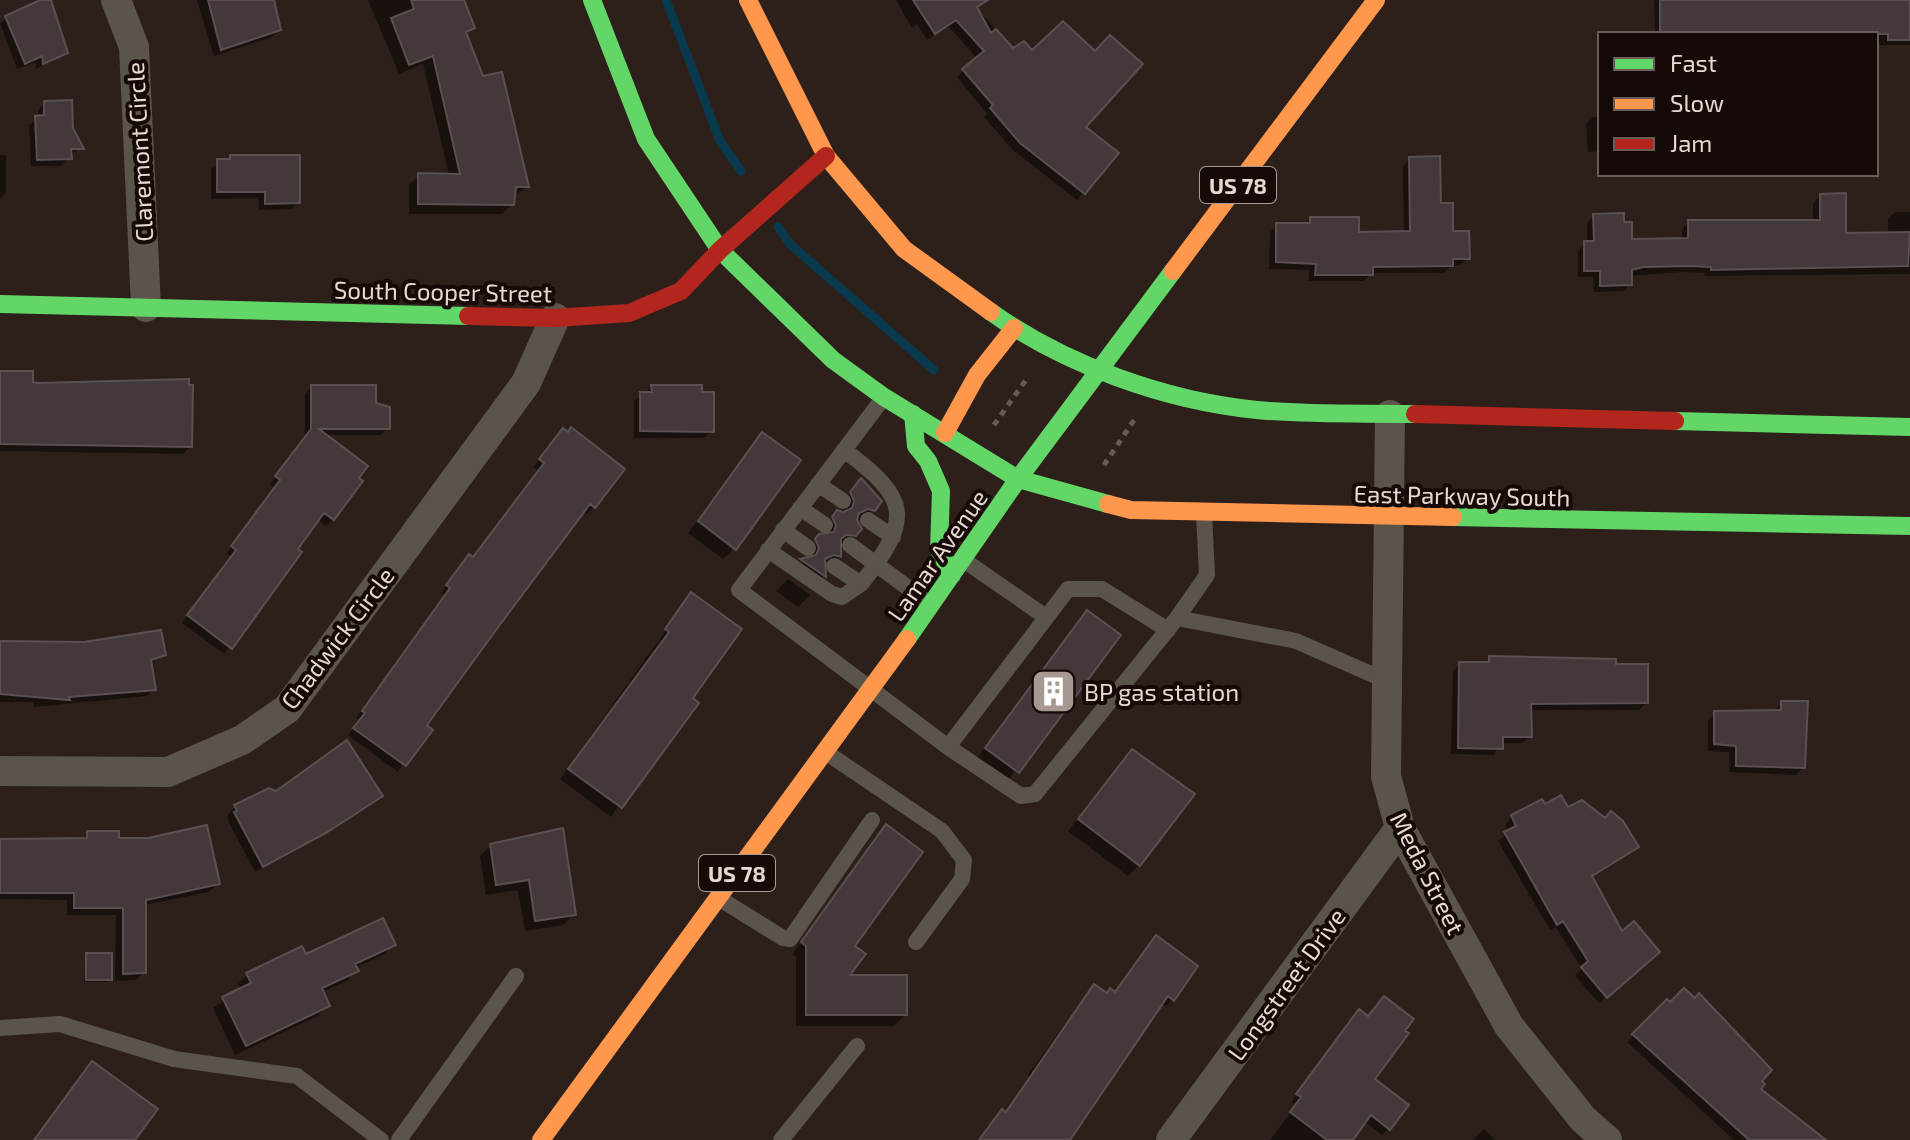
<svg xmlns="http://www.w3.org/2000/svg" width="1910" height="1140" font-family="'Exo 2',sans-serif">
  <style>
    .shadow { fill: #0007 }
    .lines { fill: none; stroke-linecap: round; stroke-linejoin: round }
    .stream { stroke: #08394c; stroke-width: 9 }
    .building { fill: #43383a; stroke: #5a5052; stroke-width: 2 }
    .path { stroke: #635c55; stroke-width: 5; stroke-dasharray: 6 6; stroke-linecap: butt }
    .lane { stroke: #5a544a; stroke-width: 16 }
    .street { stroke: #5a544a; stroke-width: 30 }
    .fast { stroke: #63d668; stroke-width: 18 }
    .slow { stroke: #ff974d; stroke-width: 18 }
    .jam { stroke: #b3261e; stroke-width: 18 }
    .labels { text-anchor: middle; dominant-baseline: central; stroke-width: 8; stroke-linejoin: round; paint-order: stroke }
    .shield { fill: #150a07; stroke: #a99a95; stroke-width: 2 }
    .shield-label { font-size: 22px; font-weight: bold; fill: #e8d8d2 }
    .street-label { font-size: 24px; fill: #e8d8d2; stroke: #150a07 }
    .poi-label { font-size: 24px; fill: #e8d8d2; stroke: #150a07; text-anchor: start }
  </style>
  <rect width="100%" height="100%" fill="#2d201b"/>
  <path class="shadow" d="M37,0H47L66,53L36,69V62L17,69L0,23Z
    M197,0H272L279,30L272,37L214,56Z
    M368,0H462L473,28L465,35L527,187L512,197V204L502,214H409V185L419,175H449L423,64L399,74Z
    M896,0H971L1012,51L1084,127L1116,153L1077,200L1013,150L984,117L987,114L957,77L978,59L948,26L927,40L917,24L912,28Z
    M1654,0H1910V45H1876V34H1655Z
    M45,103L71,129L82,148L69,155L62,166H31L29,125L38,118V110Z
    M1593,117H1600V151L1588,152L1586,124Z
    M0,155H6V193L0,199Z
    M231,157L298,202L291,209L259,210L258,198L211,199V168Z
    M1410,159L1468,258L1461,265L1451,266L1444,273H1372L1364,281H1309V270L1269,269L1270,232L1277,225H1304L1311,219L1357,234H1404L1403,166Z
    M1820,196L1844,235L1888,234V219L1895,212H1910V274L1705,276L1704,273L1681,272L1630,276V284L1623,291L1594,292L1593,277H1578V250L1587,243V223L1594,216L1622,224L1630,241L1682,240V229L1689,222H1813V203Z
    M0,373L31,383L190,447L183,454L0,451Z
    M312,387L374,404L388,428L381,435H324L333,519L326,526L317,519L224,654L182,623L231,557L226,554L275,488L270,484L305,438V394Z
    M652,387L712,431L704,438H634V401Z
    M763,434L734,548L723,559L688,533Z
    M556,437L594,507L587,514L583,511L424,726L398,772L348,735L359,721L356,718L445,596L441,593L462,564L472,559L539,471L534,467Z
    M861,481L873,510L862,521L854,518L855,535L844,546L839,545V557L828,567L824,566V576L814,586L791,571L808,559L805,552L825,535L822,529L826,523L837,512L845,515L840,505Z
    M788,579L810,595L798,607L776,591Z
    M691,595L690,698L611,817L560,779Z
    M1088,612L1118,635L1006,783L976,760Z
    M0,643L163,654L150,664L154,689L147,696L34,707V702H0Z
    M1490,658L1614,666L1646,703L1639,710H1529L1530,736L1522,743H1501L1494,755L1451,754L1453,671L1460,664H1484Z
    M1782,703L1803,768L1796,775L1730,772L1729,752L1708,751V720L1715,713L1775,710Z
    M1132,751L1139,865L1128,876L1068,831Z
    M277,793L380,796L317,839L255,872L228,821V814L235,807Z
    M1545,806L1567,810L1636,847L1591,878L1622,934L1646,962L1599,1003L1575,976L1582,969L1556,927L1550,930L1498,841L1509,832L1505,824L1512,817Z
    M886,826L845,977L905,1015L894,1026H796V957L792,954Z
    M88,833L117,840H148L217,884L209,892L144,905V972L136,980L115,981L116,915H67V900L0,899V839L81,840Z
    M491,845L574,914L563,925L525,931L518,890L486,895L480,856Z
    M1149,944L1173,999L1166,1006L1161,1003L1065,1140H979L1005,1114L1031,1078L1028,1075L1087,993L1094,986L1106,995L1114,994Z
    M393,945L383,955L355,968L347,981L322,992L328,1006L318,1016L235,1055L213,1008L240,990L238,984L248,974Z
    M87,955L110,979L107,982H84Z
    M1667,1001L1759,1081L1758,1089L1814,1140H1734L1627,1042Z
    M1352,1019H1367L1373,1079L1389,1128L1382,1135L1364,1121L1350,1140H1270L1296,1105L1291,1102Z
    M92,1063L133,1140H33L81,1074Z
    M1484,1129L1495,1140H1473Z"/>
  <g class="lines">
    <path class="stream" d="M666,0L720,141L741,171
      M778,227L790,244L934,370"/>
  </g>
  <path class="building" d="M40,0H51L68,53L43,64L42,56L25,64L5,16Z
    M208,0H274L281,30L221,50Z
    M411,0H464L475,28L466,32L483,76L502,72L529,187H516L514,205L418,204V173L460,174L433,56L409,65L391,18L414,9Z
    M913,0H988L977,7L991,33L996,29L1013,48L1024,41L1032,50L1063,21L1095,51L1110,35L1143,64L1086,127L1119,153L1085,194L1020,143L990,108L993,105L962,69L984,51L956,20L935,34Z
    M1660,0H1910V40H1888V34H1660Z
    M72,100L73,128L84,149H71L72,159L37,160L35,116L44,115V101Z
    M230,155H300V203L265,204V192H217V159H230Z
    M1440,156L1441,203H1453V231H1469L1470,259H1453V266L1373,267V275H1315L1316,264L1276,262V223H1310V217H1359V232L1410,231L1409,157Z
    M1846,193V233L1910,232L1908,266L1711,270V267L1689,266L1643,267L1632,270V285L1600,286V271H1584V241H1594L1593,214L1624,213V222H1632V239L1688,238V220H1820V194Z
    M0,371H33V382L38,383L189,379V385H193L192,447L0,444Z
    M311,385H376V403L390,407V429H319L368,466L359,478L363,481L334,520L324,513L298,549L302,552L232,649L187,615L236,550L231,546L280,480L275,476L311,429Z
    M651,385H702V392H714V432L640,431V392H652Z
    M571,427L625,469L595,508L590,504L496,630L427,725L433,730L406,766L353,728L365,713L362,711L450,588L446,585L469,554L473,557L544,463L539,459L563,428L568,432Z
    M762,432L801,460L736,550L698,521Z
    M861,478L882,501L875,511L868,509L859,513L857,520L862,529L856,536L846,535L841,539V557L834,555L825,559L826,577L800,559L816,555L819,548L815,539L819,534L834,532L836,525L832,517L837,510L843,512L852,508L854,501L850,492Z
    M691,592L742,629L693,698L699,703L622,808L568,769L669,632L665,629Z
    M1087,610L1121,635L1019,773L985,748Z
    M161,630L166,655L151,660L156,690L69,697L70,700L0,694V641L84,642Z
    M1489,656L1616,659V664H1648V703L1531,704L1532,737H1503V749L1458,748L1459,662H1489Z
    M1781,701H1808L1805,768L1736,766V746L1714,744V711L1781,710Z
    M347,740L383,796L326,833L263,867L234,812L237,811L234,805L269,788L276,791Z
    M1132,749L1195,794L1140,866L1078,819Z
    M1561,795L1568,807L1582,800L1605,818L1611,811L1623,821L1639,847L1592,876L1622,931L1634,921L1660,952L1607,998L1581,967L1588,961L1563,921L1557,925L1504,832L1516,826L1511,815L1542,799L1545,804Z
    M886,824L923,852L855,946L866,954L850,975H907V1015H806V946L801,942Z
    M207,825L220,884L146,900V973L123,974V908H74V893H0V839L87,838V831H119V838H148Z
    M563,828L576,915L535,921L529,880L496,885L490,844Z
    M383,918L396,945L355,964L359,971L322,988L330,1006L246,1046L222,997L251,983L246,973L302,946L306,954Z
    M1156,935L1198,966L1174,1001L1168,996L1070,1140H979L1002,1109L1006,1112L1094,984L1107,993L1110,988L1115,992Z
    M86,953H112V980H86Z
    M1684,988L1695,998L1699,993L1772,1070L1762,1081L1765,1084L1761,1089L1826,1140H1749L1632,1034L1667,999L1670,1002Z
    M1384,996L1414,1019L1405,1031L1409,1033L1375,1079L1409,1105L1390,1130L1371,1115L1353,1140H1327L1290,1112L1301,1097L1296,1094L1359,1009L1368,1016Z
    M92,1061L158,1109L135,1140H34Z"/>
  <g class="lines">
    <path class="path" d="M994,425L1028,377
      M1104,465L1136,417"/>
    <path class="lane" d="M884,397L739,590L948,747L1021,796L1035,794L1177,618L1207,575L1204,514
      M818,484L843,501
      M800,508L825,525
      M868,520L893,537
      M783,530L808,548
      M850,545L930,604
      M768,550L832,594L842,597L861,584
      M965,561L1046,617
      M834,566L861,584C913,518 910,499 844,450
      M1177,618L1296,641L1387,681
      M948,747L1068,589H1102L1168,630
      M827,753L942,831L964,860L962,879L916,942
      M720,899L783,938L790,939L872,820
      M0,1028L60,1024L174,1059L297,1076L381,1140
      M399,1140L516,976
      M781,1140L857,1046"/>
    <path class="street" d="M116,0L134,47L146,307
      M1390,415L1386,776L1400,828L1509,1026L1583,1119L1607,1140
      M0,771L168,772L242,740L287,709L526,383L555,318
      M1171,1140L1400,828"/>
    <path class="fast" d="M592,0L646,139L720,250L833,360L884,397L1018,479L1108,504
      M0,304L468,316
      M991,312C1065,365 1166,401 1257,410C1309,415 1363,413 1415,414
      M913,414L916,446L928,461L941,491L939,550L952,575
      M1675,421L1910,427
      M1453,517L1910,526
      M907,639L1018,479L1173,271"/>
    <path class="slow" d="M748,0L826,156L904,249L991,312
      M1173,271L1376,0
      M945,433L977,375L1014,328
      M1108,504L1131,510L1453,517
      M541,1140L907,639"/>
    <path class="jam" d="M468,316L555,318L629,313L681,291L720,250L826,156
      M1415,414L1675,421"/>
  </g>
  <defs>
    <symbol id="building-square" viewBox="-11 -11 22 22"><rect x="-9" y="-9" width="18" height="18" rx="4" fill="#a79892" stroke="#150a07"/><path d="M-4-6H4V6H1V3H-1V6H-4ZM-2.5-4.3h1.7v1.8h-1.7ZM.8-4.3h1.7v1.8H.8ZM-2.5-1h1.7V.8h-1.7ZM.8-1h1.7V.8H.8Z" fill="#fff"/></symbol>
  </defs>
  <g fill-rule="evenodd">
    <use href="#building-square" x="1028" y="666" width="51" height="51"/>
  </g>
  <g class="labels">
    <g class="shield">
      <rect x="1200" y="167" width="76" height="36" rx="6"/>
      <rect x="699" y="855" width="76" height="36" rx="6"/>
    </g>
    <g class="shield-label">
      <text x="1238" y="185">US 78</text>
      <text x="737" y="873">US 78</text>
    </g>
    <g class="street-label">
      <text transform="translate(139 152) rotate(-93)">Claremont Circle</text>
      <text transform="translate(443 291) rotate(1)">South Cooper Street</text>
      <text transform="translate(1462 495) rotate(1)">East Parkway South</text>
      <text transform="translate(937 555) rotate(-55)">Lamar Avenue</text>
      <text transform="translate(337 638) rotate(-53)">Chadwick Circle</text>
      <text transform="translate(1428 873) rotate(63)">Meda Street</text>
      <text transform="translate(1286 984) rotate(-54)">Longstreet Drive</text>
    </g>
    <g class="poi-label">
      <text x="1084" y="691">BP gas station</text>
    </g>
  </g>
  <rect x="1598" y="32" width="280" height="144" fill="#150a07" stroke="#695c58" stroke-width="2"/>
  <rect x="1614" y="58" width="40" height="12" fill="#63d668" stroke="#695c58" stroke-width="2"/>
  <text x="1670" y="72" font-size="24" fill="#e8d8d2">Fast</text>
  <rect x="1614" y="98" width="40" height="12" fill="#ff974d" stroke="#695c58" stroke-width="2"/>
  <text x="1670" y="112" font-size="24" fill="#e8d8d2">Slow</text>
  <rect x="1614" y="138" width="40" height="12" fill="#b3261e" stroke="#695c58" stroke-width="2"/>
  <text x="1670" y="152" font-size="24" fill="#e8d8d2">Jam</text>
</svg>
